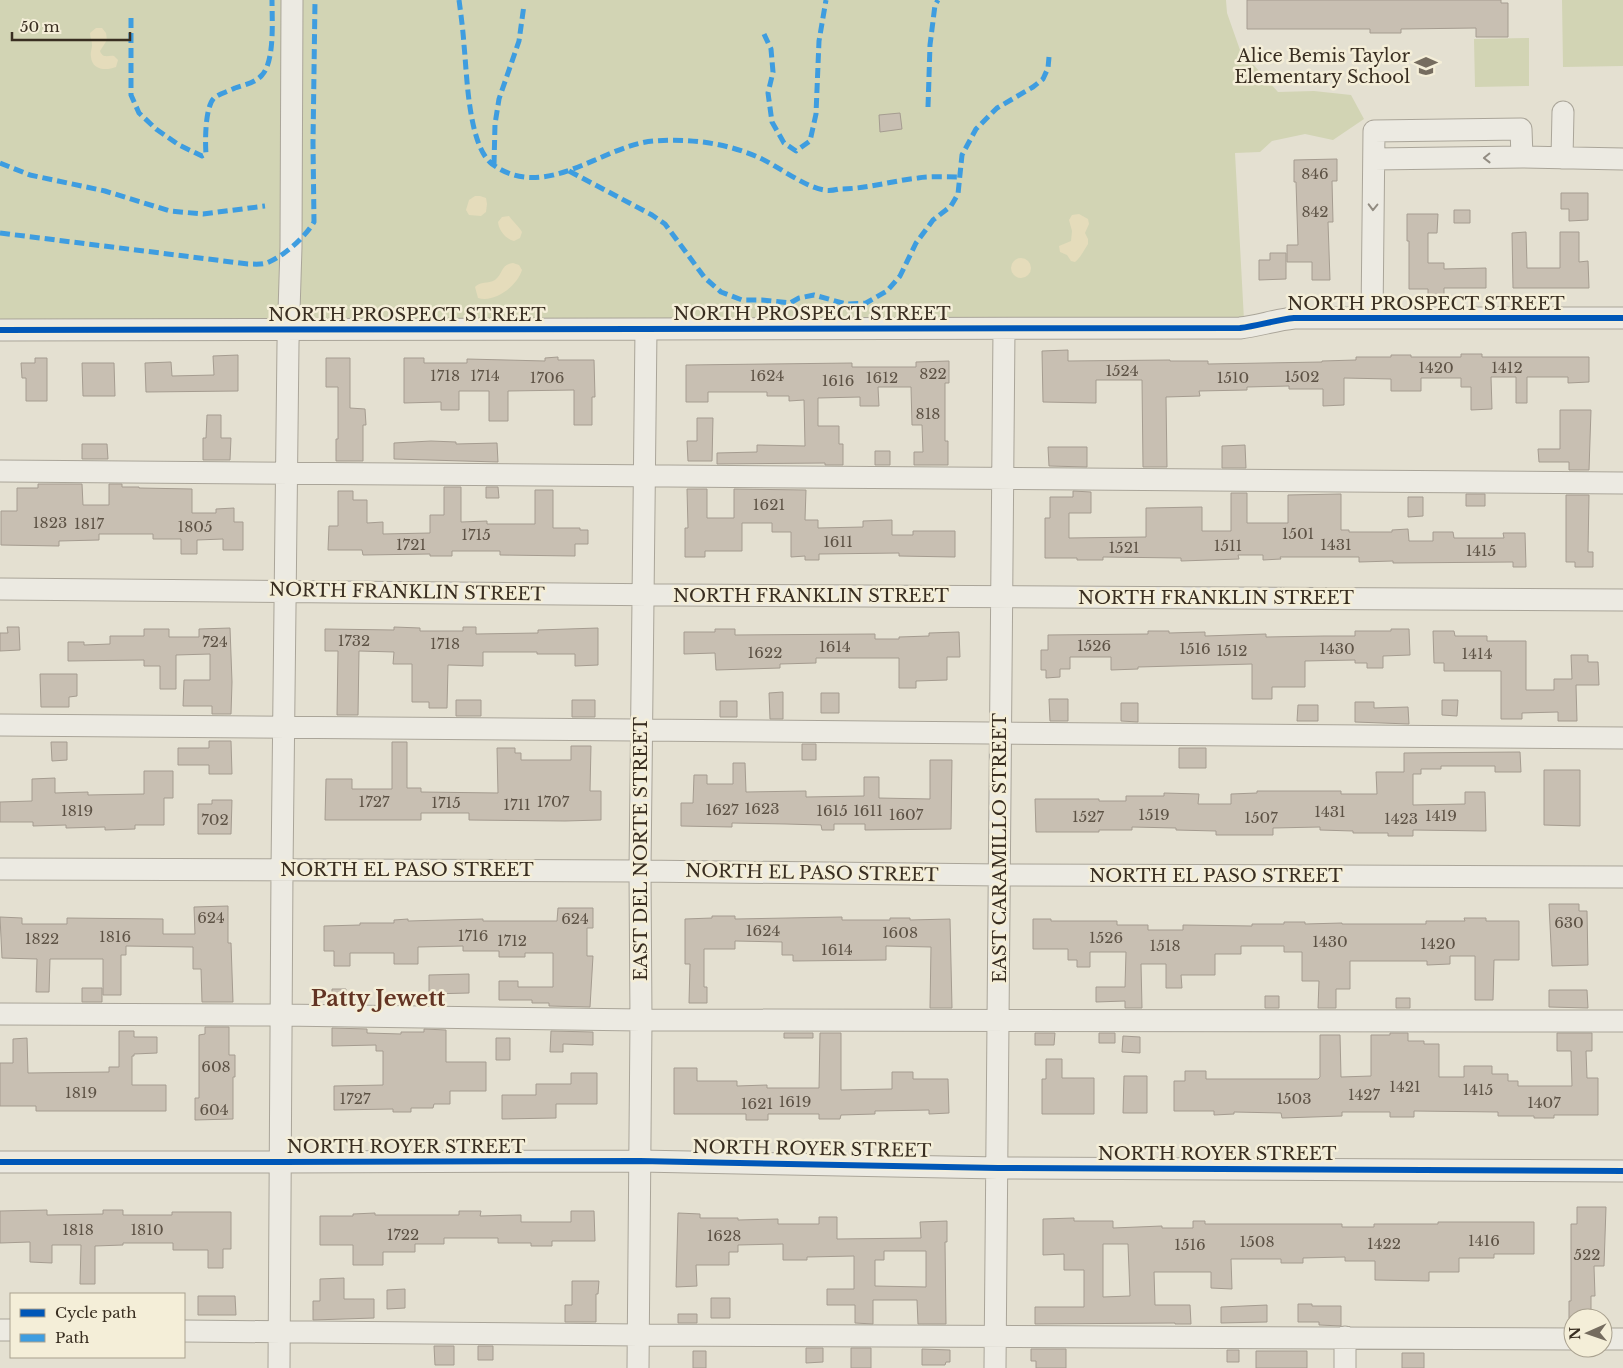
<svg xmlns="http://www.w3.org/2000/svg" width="1623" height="1368" font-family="'Libre Baskerville',serif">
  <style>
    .green { fill: #d2d4b4 }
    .sand { fill: #e5dcbb }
    .building { fill: #c8bfb2; stroke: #a59c90; fill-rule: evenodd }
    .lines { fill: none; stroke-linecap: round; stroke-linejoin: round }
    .minor-casing { stroke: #aaa599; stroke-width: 23 }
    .minor { stroke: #eceae2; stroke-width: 21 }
    .quiet { stroke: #3e9de0; stroke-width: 5; stroke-dasharray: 10 5; stroke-linecap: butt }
    .cycleway-casing { stroke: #f4eed8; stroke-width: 9 }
    .cycleway { stroke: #0057b8; stroke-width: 6 }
    .oneway { stroke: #928c82 }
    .labels { text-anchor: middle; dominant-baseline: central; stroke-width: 5; stroke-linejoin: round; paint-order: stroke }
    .number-label { font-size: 15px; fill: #5d5245 }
    .poi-label { font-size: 18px; fill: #392e21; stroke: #f4eed8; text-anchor: end }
    .street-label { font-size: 18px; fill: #392e21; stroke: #f4eed8 }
    .district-label { font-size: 22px; font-weight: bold; fill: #633423; stroke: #f4eed8 }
  </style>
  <rect width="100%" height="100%" fill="#e4e0d1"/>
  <path class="green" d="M0,0H1226L1227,13L1240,50L1278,92L1314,91L1351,95L1364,119L1333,140L1305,134L1272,141L1260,152L1235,153L1244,320L0,321Z
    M1562,0H1623V66L1563,67Z
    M1529,38V86L1475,87L1474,39Z"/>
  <path class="sand" d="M96,28H102L106,33L107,40L100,51C103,59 108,55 114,56L118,60L116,67C106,71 92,70 91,57C90,53 92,49 92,45C92,41 90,37 90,33Z
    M475,196H480L486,198L487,204L486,212L481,216L469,215L466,210L469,200Z
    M1079,214L1088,219L1089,224L1085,233L1088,239V244C1084,250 1081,257 1075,262L1071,261L1067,255L1060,252L1059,246L1071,241L1072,231L1069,220L1072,215Z
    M509,216C513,222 518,225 522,232L520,238L514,241C506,239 499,231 498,222L502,217Z
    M1011 268a10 10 0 1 1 20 0a10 10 0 1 1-20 0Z
    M513,263L519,265L522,270C517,286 495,303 478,298L475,287C480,281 488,284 495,280C503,274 501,264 513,263Z"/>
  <path class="building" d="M1247,0H1501V3H1508V37H1476V28L1401,29V33H1370V29H1247Z
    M900,113L902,129L880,132L879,115Z
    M1337,159V181H1332L1333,222H1328L1330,280H1312V262H1287V245H1298L1296,182H1294V160Z
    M1561,193H1588V220L1569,221V209H1561Z
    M1454,210H1470V223H1454Z
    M1407,214H1438L1437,233H1428V263H1444V269L1486,268V288H1444V297H1428V289H1409V241H1407Z
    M1526,232L1527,268H1560V232H1579V262L1588,261L1589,288H1513L1512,233Z
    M1270,253H1286V279L1259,280V260H1270Z
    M1068,350V361L1170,360V361H1208V364L1322,362V361L1356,360V357H1391V355H1411V357H1461V354H1482V357H1589V382L1568,383V377H1527V403H1516V377H1491L1492,409L1471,410V387H1461V378H1421V391H1391V379L1344,378V405L1323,406V389H1289V386L1247,387V390L1199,391L1200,396L1166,397L1167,467H1143L1142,380H1096V403L1043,402L1042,351Z
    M238,355V391L146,392L145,363L171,362L172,376L214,375L213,356Z
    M558,357V360H594L595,397H592V425H574V390L508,391V421H489V391H459V410H441V402L404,403V358H424V363H467V359L545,361V358Z
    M35,358H47V401H26V378H22L21,363H35Z
    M326,358H350V408L365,409L366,425H363V461H336V439H338V387H326Z
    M949,361V383H945V441H948V465H914V452H923L922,425H912L911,387H878L879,406H860V397L818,398V426H839V444H843V465H825V463L717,464V453L757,452V445L805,446L804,400L789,401V396H767V392H708V402H686V365L852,363V367H916V362Z
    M82,363H114L115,396H83Z
    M1560,410H1591L1589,470H1569V462H1539L1538,449H1560Z
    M207,415H221V438H231L230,460H203V438H206Z
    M697,418H713L712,461H688L687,441H697Z
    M431,441L456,442V444L497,443L498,462L394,459V443Z
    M82,444H107L108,459H82Z
    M1245,445L1246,468H1222V446Z
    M1048,447H1087V467L1049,466Z
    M875,451H890V465H875Z
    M38,484H82L83,505H109V484H122V487H139V488L192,489V513H216V509L234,508V522H243V550H223V539L197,540V554H181V539H153V534H99V540L59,541V546L1,545V511H17V488H38Z
    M444,487H461V522L487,521V524H535V490H553V528H580V530H588V544H575V556L500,555V551H452V556H430V554L363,555L362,550H328L329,526H338V491H353V500H367V523L383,522V534L430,533V515H444Z
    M486,487H498L499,498H486Z
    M687,489H707V518H734V489L806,490L805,520H818V528L863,527V521L892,520V535H913V531H955V557L899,556V553L819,554V560H805V556L791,557V532H772V523H742V551H705V557H685V528H688Z
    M1073,491L1091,492V513H1069V538L1146,537V508L1202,507V531H1231V493H1247V523H1288V495L1341,494V530H1349V532H1392V530L1408,529L1409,541H1433V532H1453L1454,538H1504L1503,533H1525L1526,567H1513V562L1393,563V561L1359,562V557H1280L1281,559L1263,560V555H1238L1239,559L1181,561V558L1103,557V560H1077V558H1045V518H1050V497H1073Z
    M1466,494H1485V506H1466Z
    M1566,495H1589L1588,552H1593V567H1575V562H1566Z
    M1408,497H1423V516L1408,517Z
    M7,627H19L20,650L0,651V633H8Z
    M394,627L420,628V631H463V627H476V634L538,633V630L598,628V665L575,666V654H537V652H483V666L448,665L447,708H429V702H412V664H393L394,652L359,651L358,715H337L338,651H325V629L394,630Z
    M230,628L232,682L231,714H212V706H183L184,680H210V654L176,655V689H160V666H144V660L68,661V642H84V645L110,644V636H144V629H169V637H199V629Z
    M715,629H735V635L875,634V639H899V637L929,636V633L959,632L960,657H947V680L916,681V688H899V658H816V663L780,664V668L716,670L715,653L684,654V632H715Z
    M1391,629H1409L1410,655L1383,656V668H1367V663H1355V660L1305,661V687H1272V699H1252V664L1138,667V669L1111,670V657H1070V669H1060V677L1046,678V670H1041V650H1048V635L1148,634V631H1169V633L1205,632V636L1266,634V637L1324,636H1355V631H1391Z
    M1433,631H1454L1455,636H1487V641H1526V690H1554V679H1572L1571,655H1588V662H1598L1599,685H1576L1577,721H1558V712L1522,713V719H1501V671H1444V663H1434Z
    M40,674H77V696L69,697V707H41Z
    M783,692V719H770L769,693Z
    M821,693H839V713H821Z
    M1049,699H1068V721H1050Z
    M456,700H481V716H456Z
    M572,700H595V717H572Z
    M1442,700H1458L1457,716L1442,715Z
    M720,701H737V717H720Z
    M1355,702H1374V708L1408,707L1409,724L1355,722Z
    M1121,703H1138V722L1121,721Z
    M1298,705H1318V721H1297Z
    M209,741H231L232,774H209V765H178V748H209Z
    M51,742H67V760L52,761Z
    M392,742H407V788H421V792L498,793L497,748H515V753H521V760H571V746H591L590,791H601V820L565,821L469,820V813H421V820H325L326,779H352V789H392Z
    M802,744H816V760H802Z
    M1179,748H1206V768H1179Z
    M1520,752L1521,772H1495V766H1441V769H1421V774H1413V805L1465,804V792H1485L1486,831L1413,830V836H1388V833H1353V831L1320,830V827L1273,828V835H1216V831L1176,830V828L1132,827V830H1099V832H1036L1035,799H1099V801H1126V796H1164V793L1199,794L1198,804H1231V794L1257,793V791H1341V794H1377L1376,772H1404V753Z
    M930,760H952L951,829L865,830V824H834V830H822L821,825L786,824L732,823V827L681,826V803H693L694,775H707V784H733V763H745L746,792L806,791V797L864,796V777H879V798L930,799Z
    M1544,770H1580V826L1544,825Z
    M144,771H173V798H164V825H135V829L105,830V827L66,828V825L33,826V822H0V802L32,801V779L55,778V793L88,792V795L144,794Z
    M212,800H232L231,834H198V804H212Z
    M1549,904H1579V911H1587L1588,965L1552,966Z
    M228,906V943H231L233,1002H202L201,969H193V947L126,946V955H121V995H103V959H50L49,992H36L37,959L2,958L0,917L22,918V924H67V918L163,919V934H195L194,907Z
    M558,908H593V928H587V956H593L590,1007L549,1006V1003H532V1000H499V981H518V987H553V953H525V957H499V951H463V946L418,947V964H394V953H350V966H334V951H324V926L360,925V923H394V920L408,919V921L483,919V921H557Z
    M712,916H735V919L842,917V920H890V918H910V920L950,919L952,1008H930L931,947L886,946V960L793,961V955H782V942L735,941V949H704V987H707V1003H689L690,964H685V919L712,918Z
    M1464,918H1486V921H1519V960H1494L1493,1000H1475V956H1450V964L1427,965V961H1350V989H1336V1008H1318L1319,981H1302V952H1284V946H1241V954H1215V975H1181L1182,988H1166V964H1141L1142,1008H1125V1001L1096,1002V987H1125L1126,952H1090V967H1077V960H1068V949H1033V919H1051V921H1117V925H1148V930H1183V925L1252,926V924H1284V922H1305V924L1342,923V924H1426V921H1465Z
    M469,974V993L429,994V975Z
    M82,988H102V1002H82Z
    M332,989H346V1003H332Z
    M1549,990H1587L1588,1008L1549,1007Z
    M1265,996H1279V1008H1265Z
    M1396,998H1410V1008H1396Z
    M205,1027H229V1055H235V1077H233V1119L195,1120V1098H199V1035L205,1034Z
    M332,1028L367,1029V1033L401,1034V1032H424V1029L446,1030V1062H486V1091H450V1104H434L433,1108H411V1112H393V1109L334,1110V1086L383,1085V1051H376V1045L332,1046Z
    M119,1031H134V1037H157V1053L134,1054V1056H132V1085H166V1111H36V1106H0V1063H13V1039L27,1038L28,1073L109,1072V1067H119Z
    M551,1031L593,1032V1045L563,1044V1052H550Z
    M784,1033H813V1038H784Z
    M820,1033H841V1090L892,1089V1072H913V1079H948L949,1113L929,1114V1110L875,1111V1114L841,1115L840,1119H819V1114H768V1120H746V1114H674V1068H697V1081H737V1086L767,1085V1088H819Z
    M1035,1033H1055L1054,1045H1035Z
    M1099,1033H1115V1043H1099Z
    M1390,1033H1408V1041H1424V1044H1439V1077H1464V1066H1492V1074H1508V1081H1518V1086H1572L1571,1051H1557V1033H1592V1051H1586L1587,1078H1598V1115H1554V1118H1534V1116H1498V1112L1414,1111V1117H1390V1112H1342V1116L1282,1118L1281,1113L1234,1112V1114L1214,1115V1111H1174V1081H1185V1071H1206V1079H1318L1320,1077V1035H1340L1341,1077L1371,1076V1035H1390Z
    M1123,1036L1140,1037V1053L1122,1052Z
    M496,1038H510V1060H496Z
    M1046,1059H1062V1078H1094V1114H1042V1079H1046Z
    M571,1073H597V1104H556V1118L502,1119V1095H536V1084H571Z
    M1124,1076H1147V1113H1123Z
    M1577,1207H1606L1604,1266H1594L1595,1296H1591V1318H1569V1301H1571V1224H1577Z
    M47,1210V1215L103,1214V1210H123V1215H172V1212H231V1249H223V1268H208V1250H173V1243H123V1245L95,1246V1284H80L81,1245H52V1263L30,1262V1242L0,1243V1211Z
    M459,1211H481L480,1216L521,1215V1222H571V1211H594L595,1241H552V1246H531V1243H498V1238H444V1244H415V1252H383V1265H353V1245H320V1216H353V1214L375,1213V1215H459Z
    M678,1213L700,1214V1218H738V1220L778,1219V1224H819V1217H837V1239L921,1238L920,1222L947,1221V1242H945L946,1324H918L917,1300H873V1324L855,1323V1305H827V1289H854V1256L807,1257V1260H783V1244L738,1245V1252H729V1265H696L697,1286L676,1287ZM884,1251H926V1287L875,1286V1260H884Z
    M1074,1218V1221H1113V1228L1162,1226V1228H1193V1221H1205V1224H1342V1227H1374V1224H1438V1222H1534V1254H1494V1258H1459V1272H1429V1281L1375,1280V1261H1345V1257L1303,1258V1263H1281V1259H1231L1232,1289L1211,1288V1272H1154L1155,1305H1190L1191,1324H1175V1323L1035,1324V1307H1084V1270H1064V1254L1043,1255V1219ZM1103,1244H1128L1130,1296L1103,1297Z
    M344,1278V1299H374V1318L313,1320V1301H320V1279Z
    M572,1281H599L598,1294H596V1322H565V1305H572Z
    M405,1289V1308L387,1309V1290Z
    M198,1296H235L236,1315H198Z
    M711,1298H730V1318H711Z
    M1298,1304H1312V1306H1341V1326L1319,1325V1322H1298Z
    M1267,1305V1322L1221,1323V1307Z
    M678,1314H697V1323H678Z
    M434,1346H454V1365H435Z
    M478,1346H493V1360H478Z
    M806,1348H823V1362L806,1363Z
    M851,1348H871V1368H851Z
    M922,1349L950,1350V1362H946L945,1365H922Z
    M1031,1349H1066V1368H1036V1361H1031Z
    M1227,1350H1239V1362H1227Z
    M693,1351H706V1368H693Z
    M1256,1351H1307V1368H1256Z
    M1402,1353H1424V1368H1402Z"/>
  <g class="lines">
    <defs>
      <path id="minor" d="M1562,158L1563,112
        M1374,159L1522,157L1623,159
        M1372,318L1374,131L1521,129L1522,157
        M0,330L1240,328C1258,326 1275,320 1294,318H1623
        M0,471L1623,483
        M0,589L676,595L1623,600
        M0,725L1623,738
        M0,869L640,871L1000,875L1623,877
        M0,1014L282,1015L641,1020L1623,1021
        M0,1162H281L640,1161L998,1168L1623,1171
        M0,1330H11
        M184,1331L639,1335L1573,1339
        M1603,1339H1623
        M279,1368L282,870L288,344L291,247L292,0
        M638,1368L641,1020L640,871L646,329
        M995,1368L1004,329
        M1345,1368V1337"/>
    </defs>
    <use href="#minor" class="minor-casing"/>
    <use href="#minor" class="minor"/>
    <path class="quiet" d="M459,0C461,15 463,30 464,45C467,74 468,145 492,164C545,203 601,146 653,141C689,138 727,143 760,158C779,167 805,187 824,190C829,191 835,190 839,189C866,189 891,181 918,178C931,176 946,177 959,177
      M131,18V95L139,113L156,129L179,145L202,156L206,154C205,142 205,107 214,98C219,94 229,91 235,88C244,85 255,83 262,75C275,61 272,19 272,0
      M764,34L771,49L773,72L768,93L772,122L784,143L796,151L810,141L816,114L819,41L826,0
      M928,107L930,45L935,5L938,0
      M0,163L30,175L105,191L170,211L203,214L265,206
      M494,165L495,124L499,99L519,41L524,5
      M569,171L652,215L665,224L705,278L721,292L742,300H762L790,303L799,298L814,295L846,304L866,303L887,291L900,276L916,243L933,220L951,206L958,194L962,155L976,129L997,108L1033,87L1043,79L1048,68L1049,57
      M0,233L248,264C255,264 263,265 269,262C285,255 305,237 314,222L313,143L315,0"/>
    <defs>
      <path id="cycleway" d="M0,330L1240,328C1258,326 1275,320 1294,318H1623
        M0,1162H281L640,1161L998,1168L1623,1171"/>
    </defs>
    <use href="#cycleway" class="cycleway-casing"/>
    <use href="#cycleway" class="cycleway"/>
  </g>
  <defs><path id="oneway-chevron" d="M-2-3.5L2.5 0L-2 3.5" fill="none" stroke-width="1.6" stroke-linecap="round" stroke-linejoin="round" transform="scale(1.25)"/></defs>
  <g class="oneway">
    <use href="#oneway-chevron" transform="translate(1487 158) rotate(179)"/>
    <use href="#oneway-chevron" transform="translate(1373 207) rotate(91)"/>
  </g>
  <defs>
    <symbol id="school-bare" viewBox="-9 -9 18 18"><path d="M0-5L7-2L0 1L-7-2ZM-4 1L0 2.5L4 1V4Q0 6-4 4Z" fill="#756c5f" stroke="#f4eed8" stroke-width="2.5" paint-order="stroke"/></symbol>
  </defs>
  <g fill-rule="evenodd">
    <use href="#school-bare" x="1410" y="50" width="32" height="32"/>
  </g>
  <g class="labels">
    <g class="number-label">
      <text x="1315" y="173">846</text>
      <text x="1315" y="211">842</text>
      <text x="1436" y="367">1420</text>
      <text x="1507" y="367">1412</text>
      <text x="1122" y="370">1524</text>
      <text x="933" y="373">822</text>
      <text x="445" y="375">1718</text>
      <text x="485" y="375">1714</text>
      <text x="767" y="375">1624</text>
      <text x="1302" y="376">1502</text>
      <text x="547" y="377">1706</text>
      <text x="882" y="377">1612</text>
      <text x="1233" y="377">1510</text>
      <text x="838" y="380">1616</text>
      <text x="928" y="413">818</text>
      <text x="769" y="504">1621</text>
      <text x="50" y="522">1823</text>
      <text x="89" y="523">1817</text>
      <text x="195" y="526">1805</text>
      <text x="1298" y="533">1501</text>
      <text x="476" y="534">1715</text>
      <text x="838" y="541">1611</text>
      <text x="411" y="544">1721</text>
      <text x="1336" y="544">1431</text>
      <text x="1228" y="545">1511</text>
      <text x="1124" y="547">1521</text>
      <text x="1481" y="550">1415</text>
      <text x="354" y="640">1732</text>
      <text x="215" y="641">724</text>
      <text x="445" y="643">1718</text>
      <text x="1094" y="645">1526</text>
      <text x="835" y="646">1614</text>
      <text x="1195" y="648">1516</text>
      <text x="1337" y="648">1430</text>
      <text x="1232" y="650">1512</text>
      <text x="765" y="652">1622</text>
      <text x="1477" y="653">1414</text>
      <text x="374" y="801">1727</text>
      <text x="553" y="801">1707</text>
      <text x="446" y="802">1715</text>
      <text x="517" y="804">1711</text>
      <text x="762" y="808">1623</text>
      <text x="722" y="809">1627</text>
      <text x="77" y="810">1819</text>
      <text x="832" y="810">1615</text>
      <text x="868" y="810">1611</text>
      <text x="1330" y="811">1431</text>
      <text x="906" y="814">1607</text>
      <text x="1154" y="814">1519</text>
      <text x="1441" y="815">1419</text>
      <text x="1088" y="816">1527</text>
      <text x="1261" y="817">1507</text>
      <text x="1401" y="818">1423</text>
      <text x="215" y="819">702</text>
      <text x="211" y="917">624</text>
      <text x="575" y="918">624</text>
      <text x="1569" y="922">630</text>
      <text x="763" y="930">1624</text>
      <text x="900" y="932">1608</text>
      <text x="473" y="935">1716</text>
      <text x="115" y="936">1816</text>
      <text x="1106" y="937">1526</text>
      <text x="42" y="938">1822</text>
      <text x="512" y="940">1712</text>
      <text x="1330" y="941">1430</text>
      <text x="1438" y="943">1420</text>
      <text x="1165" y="945">1518</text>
      <text x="837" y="949">1614</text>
      <text x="216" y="1066">608</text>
      <text x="1405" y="1086">1421</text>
      <text x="1478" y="1089">1415</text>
      <text x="81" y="1092">1819</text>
      <text x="1364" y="1094">1427</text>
      <text x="355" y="1098">1727</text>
      <text x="1294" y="1098">1503</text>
      <text x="795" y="1101">1619</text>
      <text x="1544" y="1102">1407</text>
      <text x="757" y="1103">1621</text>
      <text x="214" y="1109">604</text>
      <text x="78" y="1229">1818</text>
      <text x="147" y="1229">1810</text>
      <text x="403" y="1234">1722</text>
      <text x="724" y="1235">1628</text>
      <text x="1484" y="1240">1416</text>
      <text x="1257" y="1241">1508</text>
      <text x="1384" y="1243">1422</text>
      <text x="1190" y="1244">1516</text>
      <text x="1587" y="1254">522</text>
    </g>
    <g class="poi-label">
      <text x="1410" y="56">Alice Bemis Taylor<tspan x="1410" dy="21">Elementary School</tspan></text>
    </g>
    <g class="street-label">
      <text x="1426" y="304">NORTH PROSPECT STREET</text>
      <text x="812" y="314">NORTH PROSPECT STREET</text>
      <text x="407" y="315">NORTH PROSPECT STREET</text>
      <text transform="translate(407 592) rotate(1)">NORTH FRANKLIN STREET</text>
      <text x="811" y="596">NORTH FRANKLIN STREET</text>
      <text x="1216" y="598">NORTH FRANKLIN STREET</text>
      <text transform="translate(1000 848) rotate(-90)">EAST CARAMILLO STREET</text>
      <text transform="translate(641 849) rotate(-90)">EAST DEL NORTE STREET</text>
      <text x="407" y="870">NORTH EL PASO STREET</text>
      <text transform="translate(812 873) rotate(1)">NORTH EL PASO STREET</text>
      <text x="1216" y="876">NORTH EL PASO STREET</text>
      <text x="406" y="1147">NORTH ROYER STREET</text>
      <text transform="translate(812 1149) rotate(1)">NORTH ROYER STREET</text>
      <text x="1217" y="1154">NORTH ROYER STREET</text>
    </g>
    <g class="district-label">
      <text x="378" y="998">Patty Jewett</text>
    </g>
  </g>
  <rect x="10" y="1293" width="175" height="65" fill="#f4eed8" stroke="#a9a18f"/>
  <rect x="20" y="1309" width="25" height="8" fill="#0057b8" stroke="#a9a18f"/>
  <text x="55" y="1318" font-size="15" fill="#392e21">Cycle path</text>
  <rect x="20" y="1334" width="25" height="8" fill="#3e9de0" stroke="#a9a18f"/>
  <text x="55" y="1343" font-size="15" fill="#392e21">Path</text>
  <g transform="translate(1588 1333) rotate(268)"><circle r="24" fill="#f4eed8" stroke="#a9a18f"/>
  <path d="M0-4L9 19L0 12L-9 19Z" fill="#756c5f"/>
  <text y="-8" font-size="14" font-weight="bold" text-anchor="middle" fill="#392e21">N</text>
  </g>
  <path d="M12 32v8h118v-8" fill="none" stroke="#392e21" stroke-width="2.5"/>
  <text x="20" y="32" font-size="15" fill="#392e21" stroke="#f4eed8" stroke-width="4" paint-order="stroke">50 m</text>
</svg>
